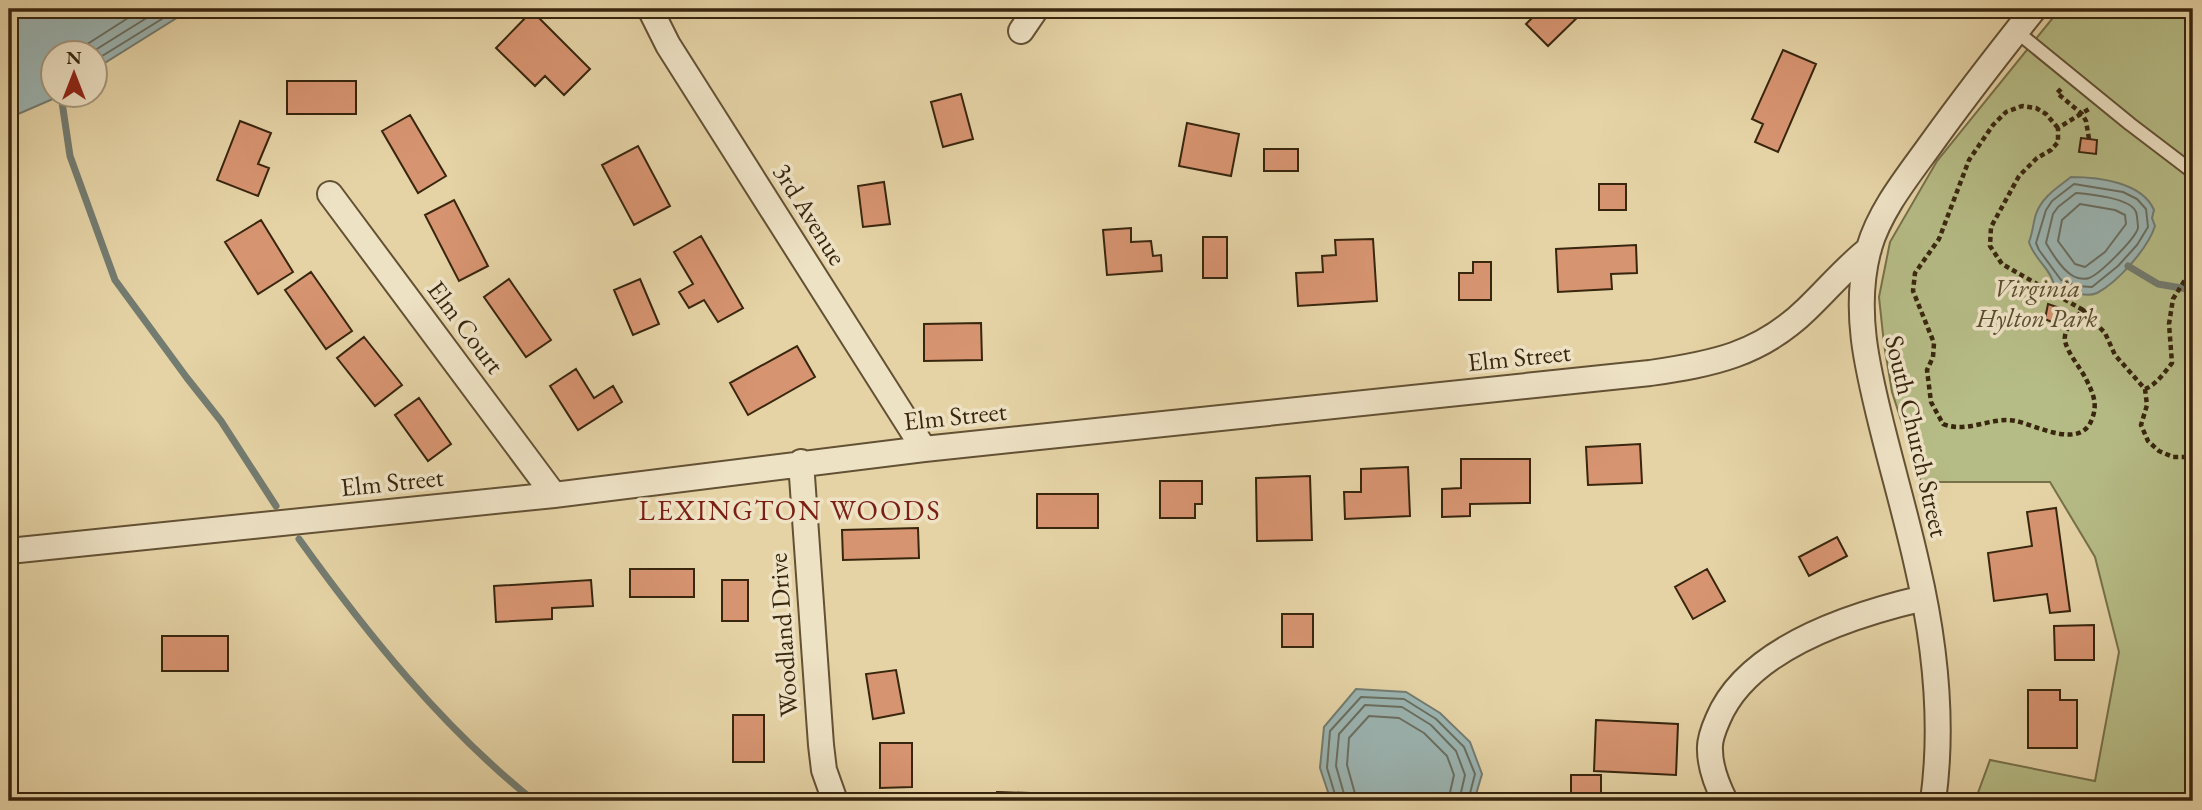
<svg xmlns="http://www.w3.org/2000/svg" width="2202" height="810" font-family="'EB Garamond',serif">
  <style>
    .green { fill: #b6bc86; stroke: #77714a; stroke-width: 2 }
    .water { fill: #9bb5b3; stroke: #737c71; stroke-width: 2 }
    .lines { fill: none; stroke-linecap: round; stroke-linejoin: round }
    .shore { stroke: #6a6e60; stroke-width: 2 }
    .stream { stroke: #737c71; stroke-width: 7 }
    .building { fill: #d79471; stroke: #38260e; stroke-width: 2 }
    .lane-casing { stroke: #635134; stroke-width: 16 }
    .street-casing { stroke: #635134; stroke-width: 28 }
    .path { stroke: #38260e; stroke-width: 4.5; stroke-dasharray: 5 3.5; stroke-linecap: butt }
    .lane { stroke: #eee2c5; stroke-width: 12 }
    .street { stroke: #eee2c5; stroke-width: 24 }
    .labels { text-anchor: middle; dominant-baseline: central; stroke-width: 7; stroke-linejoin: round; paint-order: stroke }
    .street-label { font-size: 26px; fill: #38260e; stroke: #eee2c5 }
    .park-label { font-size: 26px; font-style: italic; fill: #584c2c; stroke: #eee2c5 }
    .neighbourhood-label { font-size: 28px; letter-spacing: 2px; fill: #7a1f14; stroke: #eee2c5 }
  </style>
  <rect width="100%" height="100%" fill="#e5d3a6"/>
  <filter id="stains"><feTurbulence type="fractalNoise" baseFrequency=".00286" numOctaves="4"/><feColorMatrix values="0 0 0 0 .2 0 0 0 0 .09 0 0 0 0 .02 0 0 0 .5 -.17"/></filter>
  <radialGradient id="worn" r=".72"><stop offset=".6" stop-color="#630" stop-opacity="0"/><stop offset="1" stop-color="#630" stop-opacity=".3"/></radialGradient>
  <path class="green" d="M2060,9H2193V801H1975L1990,760L2095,781L2119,652L2095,557L2050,482H1921L1892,392L1884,344L1879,297L1890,242L1937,161Z"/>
  <path class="water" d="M9,9H191L95,69L94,52H52V94L62,95L9,118Z
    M2071,177C2098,177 2142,182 2154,210L2152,218L2155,226C2148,248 2118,282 2097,293C2084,299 2067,289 2054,285C2051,269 2034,259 2029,242C2033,232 2033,223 2036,214C2042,197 2057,188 2071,177Z
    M1356,689L1406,692L1440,713L1470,742L1482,774L1474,801H1331L1320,768L1324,727Z"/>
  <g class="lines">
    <path class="shore" d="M75,52L142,9
      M92,52L161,9
      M94,61L178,9
      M2074,184L2123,192L2137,199L2146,209L2148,227L2137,245L2118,266L2092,287L2076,286L2061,280L2039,250L2036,243L2046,210L2052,201Z
      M2076,193C2089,194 2131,198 2136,212C2137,214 2138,226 2138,228C2135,239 2100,274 2089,278C2086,279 2082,279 2078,278C2065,275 2053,255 2046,243L2053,214L2058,207Z
      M2080,204L2115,210L2125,215L2126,224L2105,252L2085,267L2075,264L2058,241L2062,220Z
      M1337,801L1327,768L1330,731L1361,697L1404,699L1436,719L1464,747L1475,774L1468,801
      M1346,801L1336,766L1339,734L1365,705L1402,707L1431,725L1456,751L1465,775L1459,801
      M1357,801L1347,765L1349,738L1369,716L1399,718L1424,733L1447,756L1454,775L1448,801"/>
    <path class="stream" d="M62,102L70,156L115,280L187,378L221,421L276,506
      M2128,266L2158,284L2193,290
      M299,539C368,635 442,727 534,801"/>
  </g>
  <path class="building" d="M896,9H936V16H896Z
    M1541,9H1586L1548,46L1526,24Z
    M532,11L590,69L564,95L545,76L535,86L496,48Z
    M1783,50L1816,64L1778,152L1755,142L1763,124L1752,119Z
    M287,81H356V114H287Z
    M961,94L973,139L943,147L931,102Z
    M410,115L446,176L418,193L382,131Z
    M240,121L271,133L258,164L269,168L258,196L217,180Z
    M1187,123L1239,134L1231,176L1179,166Z
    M2081,138L2097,140L2096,154L2079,152Z
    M638,146L670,206L634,225L602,165Z
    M1264,149H1298V171H1264Z
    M884,182L890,224L863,227L858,186Z
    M1599,184H1626V210H1599Z
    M454,200L488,266L459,281L425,215Z
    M261,220L293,272L258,294L225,242Z
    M1131,228V242L1151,241L1153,256L1161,255L1162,271L1107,275L1103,230Z
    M701,236L743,308L718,322L704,300L689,308L679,292L693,284L674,252Z
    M1203,237H1227V278H1203Z
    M1373,239L1377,301L1298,306L1296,273L1323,272L1322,256L1336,255L1335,240Z
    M1636,245L1637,273L1611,274L1612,289L1558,292L1556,249Z
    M1473,262H1491V300H1459V273H1473Z
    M311,272L352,331L326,349L285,290Z
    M509,279L551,340L526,357L484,297Z
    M640,279L659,324L633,335L614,290Z
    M2048,304L2066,310L2060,326L2045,319Z
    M981,323L982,360L924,361V324Z
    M364,337L402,385L375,406L337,358Z
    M797,346L815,377L748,415L730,383Z
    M576,369L594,398L613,386L622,402L578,430L550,386Z
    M419,398L451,444L428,461L395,415Z
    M1640,444L1642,483L1588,485L1586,447Z
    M1461,459H1530V503L1470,504V516L1442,517V489L1461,488Z
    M1408,467L1410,516L1345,519L1344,492H1361V469Z
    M1310,476L1312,540L1257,541L1256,478Z
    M1160,481H1202V504H1195V518H1160Z
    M1037,494H1098V528H1037Z
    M2056,508L2070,611L2050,613L2047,594L1994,601L1988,553L2032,546L2027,512Z
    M918,528L919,558L843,560L842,530Z
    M1837,537L1847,556L1809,576L1799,557Z
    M630,569H694V597H630Z
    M1707,569L1725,601L1693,619L1675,587Z
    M591,580L593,606L552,608V619L496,622L494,586Z
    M722,580H748V621H722Z
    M1282,614H1313V647H1282Z
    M2094,625V660H2055L2054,626Z
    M162,636H228V671H162Z
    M896,670L904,713L873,719L866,674Z
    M2028,690H2060V700H2077V748H2028Z
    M733,715H764V762H733Z
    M1596,720L1678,724L1676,775L1594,771Z
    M880,743H912V787L880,788Z
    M1571,775H1601V801H1571Z
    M997,792L1058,794V801H996Z"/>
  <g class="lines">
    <defs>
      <path id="lane" d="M2016,31L2130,124L2193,172"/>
      <path id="street" d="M650,9L668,45L924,449
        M1021,31L1036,9
        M330,194L554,495
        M801,462L821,745L824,770L835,801
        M9,551L554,495L924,449L1650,373C1712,364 1760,355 1807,309C1828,289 1846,267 1869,249
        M1725,801C1717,785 1710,768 1710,750C1709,740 1714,728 1718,719C1748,647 1855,614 1924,598
        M1933,801C1944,722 1935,642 1917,565C1907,520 1894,475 1883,431C1868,371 1852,310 1869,248C1880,210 1908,176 1931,144C1964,98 1999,53 2034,9"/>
    </defs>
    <use href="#lane" class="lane-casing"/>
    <use href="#street" class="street-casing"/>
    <path class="path" d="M2061,89L2057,93L2082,114L2086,121L2089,139
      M2058,128L2046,114L2036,108L2022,106L2006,112L1993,125L1969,160L1939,239L1915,273L1913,291L1934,343L1933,357L1927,370L1931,402L1943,424C1968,434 1991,416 2016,421C2038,426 2081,450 2092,419C2098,404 2093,393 2086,379C2080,367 2068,354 2065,341C2063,329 2076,318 2083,310L2105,333L2115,355L2145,389L2147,405L2141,425L2148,441L2159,451L2173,457H2193
      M2083,310L2002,264L1990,246L1991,227L2019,176L2037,158L2051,150L2058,142V128L2089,109
      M2145,389C2156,385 2164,373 2172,363L2169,324L2173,299L2193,267"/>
    <use href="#lane" class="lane"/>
    <use href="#street" class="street"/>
  </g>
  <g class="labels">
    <g class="street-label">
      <text transform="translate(810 214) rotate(58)">3rd Avenue</text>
      <text transform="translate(466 327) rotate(53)">Elm Court</text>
      <text transform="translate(1519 357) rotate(-6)">Elm Street</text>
      <text transform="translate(955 416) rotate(-6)">Elm Street</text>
      <text transform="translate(1917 436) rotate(77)">South Church Street</text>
      <text transform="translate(392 482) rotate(-6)">Elm Street</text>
      <text transform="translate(783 635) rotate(-94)">Woodland Drive</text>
    </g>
    <g class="park-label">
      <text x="2037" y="288">Virginia<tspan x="2037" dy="30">Hylton Park</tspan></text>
    </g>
    <g class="neighbourhood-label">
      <text x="790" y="510">LEXINGTON WOODS</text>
    </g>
  </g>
  <rect width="2202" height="810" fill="none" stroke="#e5d3a6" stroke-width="35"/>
  <rect x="10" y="10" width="2181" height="789" fill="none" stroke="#38260e" stroke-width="3.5"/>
  <rect x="18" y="18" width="2167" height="775" fill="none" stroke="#38260e" stroke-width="2"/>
  <g transform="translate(74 74)"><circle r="33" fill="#eee2c5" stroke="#a5977c" stroke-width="2"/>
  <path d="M0-5L12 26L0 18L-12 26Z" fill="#8f2418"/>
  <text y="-10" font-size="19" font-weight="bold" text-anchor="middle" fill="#38260e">N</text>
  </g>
  <rect width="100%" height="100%" filter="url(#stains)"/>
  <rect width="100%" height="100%" fill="url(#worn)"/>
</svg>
